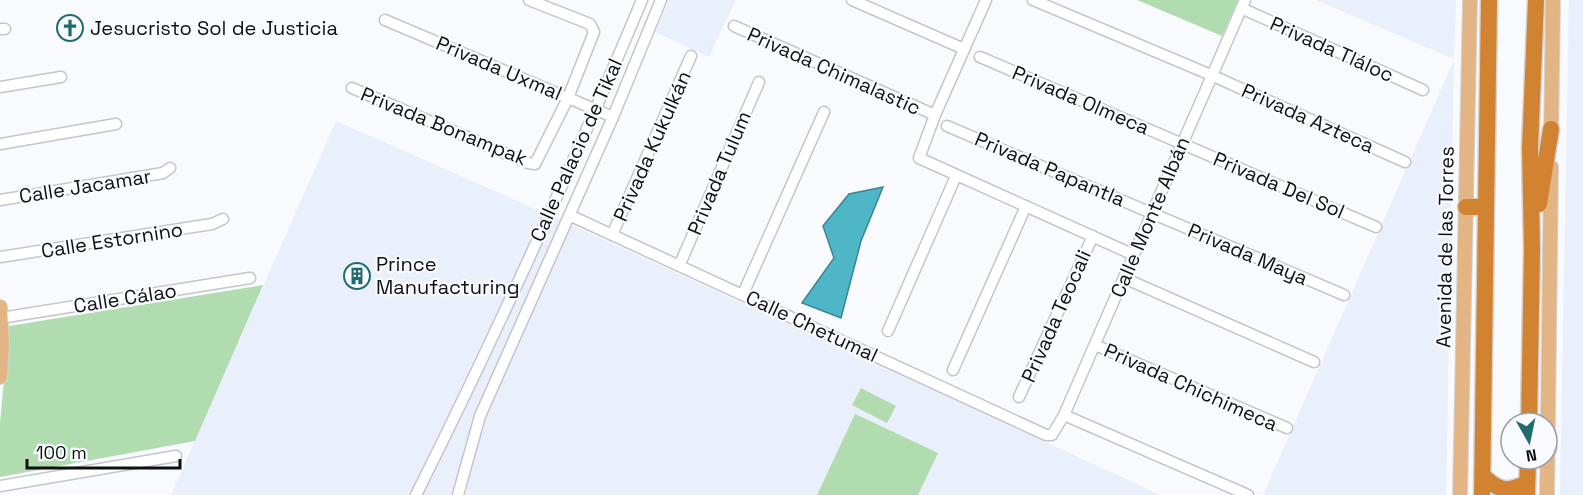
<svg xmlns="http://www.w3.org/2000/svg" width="1583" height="495" font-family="'Space Grotesk',sans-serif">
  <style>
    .built { fill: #eaeffc }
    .green { fill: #b0dcb0 }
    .water { fill: #4fb6c7; stroke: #3c8491; stroke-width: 1.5 }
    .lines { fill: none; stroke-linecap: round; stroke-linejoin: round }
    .minor-casing { stroke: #c4c6cc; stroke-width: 13 }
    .major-casing { stroke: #d4d4d4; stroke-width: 16 }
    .highway-casing { stroke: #d4d4d4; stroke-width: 19 }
    .minor { stroke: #fff; stroke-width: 10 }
    .major { stroke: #e3b584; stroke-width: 14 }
    .highway { stroke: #d18332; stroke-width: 16 }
    .labels { text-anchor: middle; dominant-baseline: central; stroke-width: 4.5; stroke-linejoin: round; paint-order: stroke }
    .poi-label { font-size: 20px; fill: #0f1012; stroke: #f9fafe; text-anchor: start }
    .street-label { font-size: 20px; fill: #0f1012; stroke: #f9fafe }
  </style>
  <rect width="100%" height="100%" fill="#f9fafe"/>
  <path class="built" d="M669,0H736L709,57L655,32Z
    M1316,0H1456L1454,59Z
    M1569,0H1583V495H1560Z
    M1454,60L1446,495H1263Z
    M336,121L574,226L1161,495H171Z"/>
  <path class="green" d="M1137,0H1238L1222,36Z
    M263,285L195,441L0,477V423L9,326Z
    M861,388L896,406L887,423L852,405Z
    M855,414L938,453L918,495H817Z"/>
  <path class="water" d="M883,187L861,241L841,318L802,303L834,258L823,226L849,194Z"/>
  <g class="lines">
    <defs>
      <path id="minor" d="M852,0L964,49
        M986,0L935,115L919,158L1134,255
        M1033,0L1211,75L1405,162
        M1241,8L1423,90
        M385,20L613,117
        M734,26L935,115
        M0,29H5
        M980,57L1376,227
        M0,87L61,77
        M352,88L528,163L535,164L568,98L594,32L590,24L529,0
        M947,126L1344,295
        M0,144L116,124
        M0,200L163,173L170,168
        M569,215L1046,435H1052L1064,415L1245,0
        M612,235L691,56
        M0,257L212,224L223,219
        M680,264L759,82
        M1124,278L1314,362
        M743,294L824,112
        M0,318L250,278
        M888,331L956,176
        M1095,345L1287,428
        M953,370L1026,206
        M1019,397L1093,236
        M1064,415L1248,495
        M0,486L176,456
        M416,495C497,333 572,167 642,0
        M458,495L480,416L613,117L661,0"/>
      <path id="major" d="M1551,139L1553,0
        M0,307L2,345L0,377
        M1460,495L1470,0
        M1547,495L1551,167"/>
      <path id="highway" d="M1539,204L1551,129
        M1466,207H1485
        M1529,423L1532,249L1530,148L1536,0
        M1547,445L1548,449
        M1483,476C1499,491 1507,493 1527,483
        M1527,494L1528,459
        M1482,495L1489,0"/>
    </defs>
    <use href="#minor" class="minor-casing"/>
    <use href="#major" class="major-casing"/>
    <use href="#highway" class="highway-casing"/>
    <use href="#minor" class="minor"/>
    <use href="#major" class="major"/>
    <use href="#highway" class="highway"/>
  </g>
  <defs>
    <symbol id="church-ring" viewBox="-11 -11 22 22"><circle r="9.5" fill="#f9fafe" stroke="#1f6b6d" stroke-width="1.5"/><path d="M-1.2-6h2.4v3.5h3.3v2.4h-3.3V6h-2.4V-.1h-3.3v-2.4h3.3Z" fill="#1f6b6d"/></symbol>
    <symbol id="building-ring" viewBox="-11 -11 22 22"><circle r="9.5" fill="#f9fafe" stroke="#1f6b6d" stroke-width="1.5"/><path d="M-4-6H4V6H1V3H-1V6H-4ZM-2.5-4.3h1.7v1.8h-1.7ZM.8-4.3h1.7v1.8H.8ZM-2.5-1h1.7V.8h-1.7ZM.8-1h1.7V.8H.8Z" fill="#1f6b6d"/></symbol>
  </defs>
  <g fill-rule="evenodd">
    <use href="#church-ring" x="55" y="13" width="30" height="30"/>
    <use href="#building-ring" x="342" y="261" width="30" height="30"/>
  </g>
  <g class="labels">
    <g class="poi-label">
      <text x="90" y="28">Jesucristo Sol de Justicia</text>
      <text x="376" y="264">Prince<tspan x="376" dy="23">Manufacturing</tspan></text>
    </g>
    <g class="street-label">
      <text transform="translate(1332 49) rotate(24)">Privada Tláloc</text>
      <text transform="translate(499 68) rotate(23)">Privada Uxmal</text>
      <text transform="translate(834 71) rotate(24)">Privada Chimalastic</text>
      <text transform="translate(1081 100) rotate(23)">Privada Olmeca</text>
      <text transform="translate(1308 118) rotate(24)">Privada Azteca</text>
      <text transform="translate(444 126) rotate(22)">Privada Bonampak</text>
      <text transform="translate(652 146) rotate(-66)">Privada Kukulkán</text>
      <text transform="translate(576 150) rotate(-66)">Calle Palacio de Tikal</text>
      <text transform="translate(1050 169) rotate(23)">Privada Papantla</text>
      <text transform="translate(719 173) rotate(-67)">Privada Tulum</text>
      <text transform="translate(1279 185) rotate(23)">Privada Del Sol</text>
      <text transform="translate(85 186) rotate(-9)">Calle Jacamar</text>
      <text transform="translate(1150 217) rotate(-67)">Calle Monte Albán</text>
      <text transform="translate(112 240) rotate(-9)">Calle Estornino</text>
      <text transform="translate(1445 247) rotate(-89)">Avenida de las Torres</text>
      <text transform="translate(1248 254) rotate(23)">Privada Maya</text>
      <text transform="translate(125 298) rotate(-9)">Calle Cálao</text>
      <text transform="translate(1056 316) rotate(-66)">Privada Teocali</text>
      <text transform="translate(812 326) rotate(25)">Calle Chetumal</text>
      <text transform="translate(1191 387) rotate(24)">Privada Chichimeca</text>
    </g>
  </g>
  <g transform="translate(1529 441) rotate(171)"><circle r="28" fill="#f9fafe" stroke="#9b9ca0" stroke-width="1.5"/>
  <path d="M0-4.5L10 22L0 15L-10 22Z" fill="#1f6b6d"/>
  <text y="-9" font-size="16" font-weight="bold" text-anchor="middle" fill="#0f1012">N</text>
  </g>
  <path d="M27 459v9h153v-9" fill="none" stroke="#0f1012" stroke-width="3"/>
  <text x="36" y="459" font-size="18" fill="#0f1012" stroke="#f9fafe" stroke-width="4.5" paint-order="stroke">100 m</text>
</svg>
